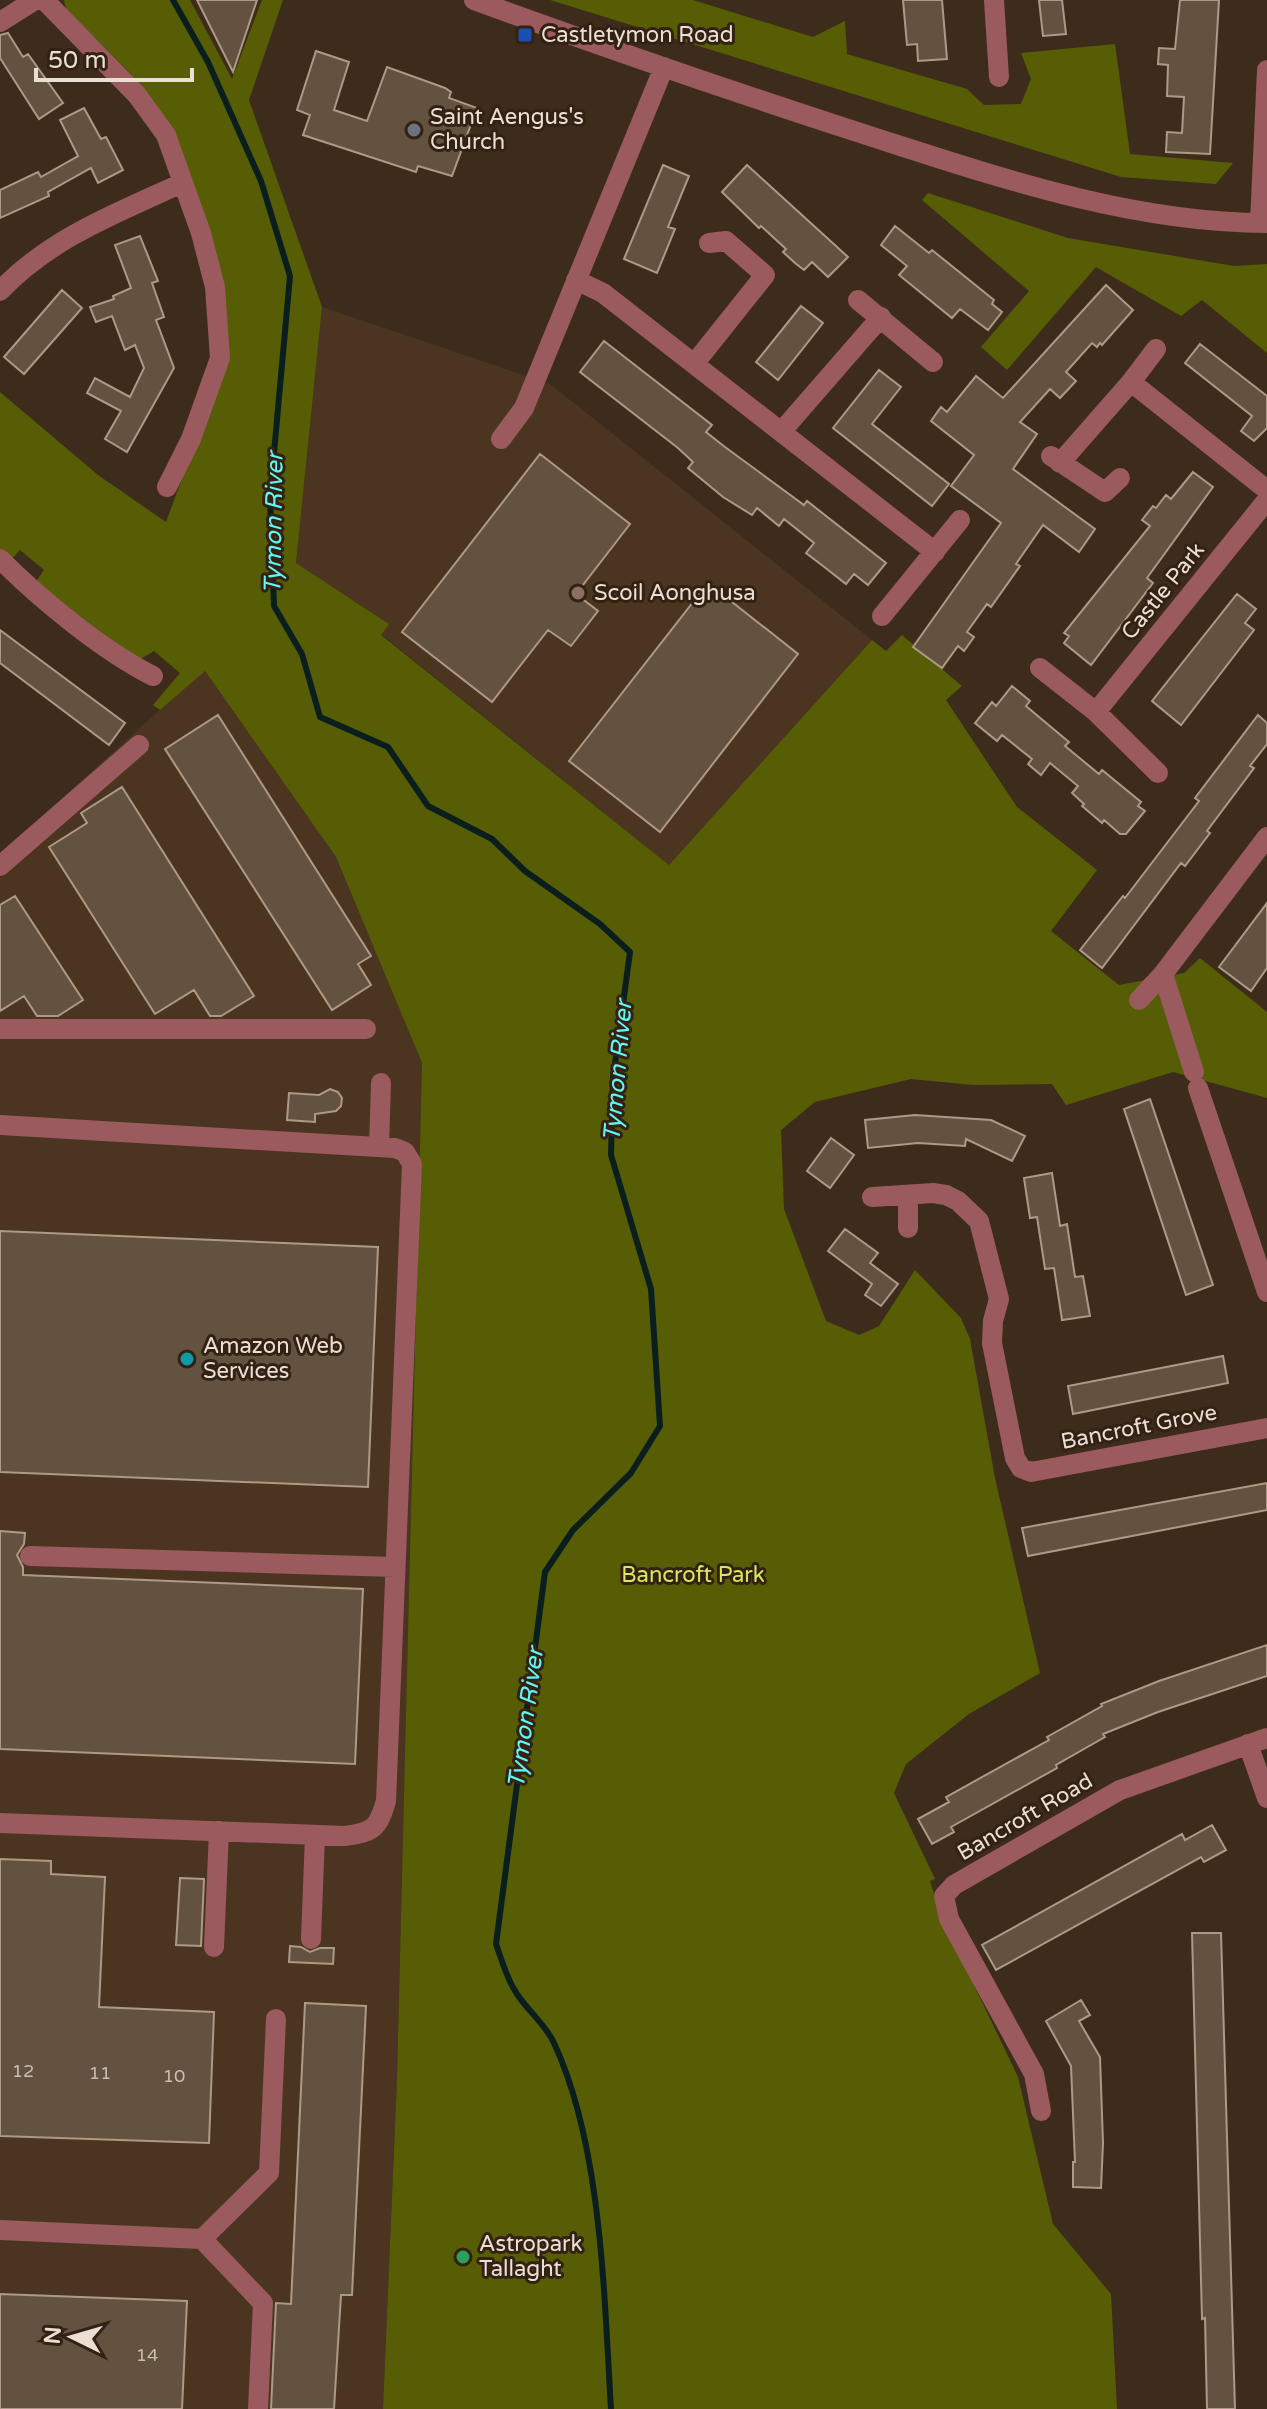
<svg xmlns="http://www.w3.org/2000/svg" width="1267" height="2409" font-family="'Varela Round',sans-serif">
  <style>
    .built { fill: #4b3520 }
    .green { fill: #565d04 }
    .lines { fill: none; stroke-linecap: round; stroke-linejoin: round }
    .stream { stroke: #0a1e1e; stroke-width: 6 }
    .building { fill: #645240; stroke: #ad9985; stroke-width: 2 }
    .minor { stroke: #9a5a5e; stroke-width: 20 }
    .transit-dot { fill: #1a4fb4; stroke: #332213; stroke-width: 3 }
    .worship-dot { fill: #6b7280; stroke: #332213; stroke-width: 3 }
    .education-dot { fill: #8d6e63; stroke: #332213; stroke-width: 3 }
    .culture-dot { fill: #0f9aa8; stroke: #332213; stroke-width: 3 }
    .leisure-dot { fill: #2e9e5b; stroke: #332213; stroke-width: 3 }
    .labels { text-anchor: middle; dominant-baseline: central; stroke-width: 6; stroke-linejoin: round; paint-order: stroke }
    .number-label { font-size: 18px; fill: #c9bcb0 }
    .poi-label { font-size: 22px; fill: #ebdfd5; stroke: #332213; text-anchor: start }
    .street-label { font-size: 22px; fill: #ebdfd5; stroke: #332213 }
    .park-label { font-size: 22px; fill: #d9e761; stroke: #332213 }
    .water-label { font-size: 24px; font-style: italic; fill: #61f7f7; stroke: #332213 }
  </style>
  <rect width="100%" height="100%" fill="#3d2c1c"/>
  <path class="built" d="M322,307L550,384L872,640L669,865L381,634L388,623L296,563Z
    M204,670L336,857L422,1063L397,2079L383,2409H0V854Z"/>
  <path class="green" d="M64,0H190L232,79L262,0H283L249,100L322,307L296,563L389,624L381,635L669,865L872,640L886,651L902,635L962,686L946,700L1017,807L1097,870L1051,931L1119,985L1184,973L1200,958L1267,1012V1098L1173,1072L1066,1105L1052,1084L973,1085L911,1079L815,1102L781,1130L784,1209L826,1321L859,1335L879,1326L915,1270L961,1318L970,1339L995,1478L1040,1673L969,1714L906,1764L894,1793L935,1879L930,1881L942,1918L1018,2077L1053,2224L1111,2294L1117,2409H383L397,2079L422,1063L336,857L205,671L160,710L153,705L180,673L154,651L139,660L35,583L44,570L20,550L9,562L0,554V392L98,475L166,522L225,363L170,133L132,75L66,9Z
    M550,0H693L813,37L845,21L847,54L967,89L984,105L1021,104L1031,79L1021,53L1115,44L1130,154L1233,163L1216,184L1121,177Z
    M928,193L1068,238L1234,266L1267,264V353L1202,300L1181,316L1096,267L1007,370L981,347L1029,291L922,200Z"/>
  <g class="lines">
    <path class="stream" d="M173,0L208,62L261,181L290,276L270,497L274,606L302,654L320,717L388,747L428,806L492,839L525,871L600,924L630,952L613,1078L611,1155L651,1289L660,1426L631,1473L573,1530L545,1572L496,1944C501,1958 506,1976 514,1989C524,2008 545,2023 554,2043C602,2146 604,2296 611,2409"/>
  </g>
  <path class="building" d="M197,0H257L233,72Z
    M903,0H942L947,59L918,61L917,44L907,45Z
    M1039,0H1062L1066,34L1043,36Z
    M1180,0H1219L1210,154L1166,152L1167,132L1182,133L1184,97L1167,96L1168,65L1158,64L1159,48L1175,49Z
    M8,33L23,57L28,54L63,103L39,119L0,58V35Z
    M316,51L349,62L334,110L367,121L387,67L445,88L451,92L449,98L477,108L452,176L418,166L416,172L303,135L310,115L297,110Z
    M84,108L101,139L106,137L123,170L98,183L91,168L48,192L49,196L0,218V190L38,172L41,177L78,156L60,120Z
    M663,165L689,176L668,227L675,229L657,273L624,259Z
    M747,165L848,257L828,277L812,262L804,270L795,263L783,252L786,249L761,226L759,228L722,192Z
    M895,226L929,253L932,250L994,300L992,304L1002,312L988,330L960,309L952,318L899,275L907,266L881,245Z
    M140,236L158,281L152,283L164,317L156,320L174,368L127,452L105,439L121,411L87,393L95,378L130,397L144,368L135,345L125,350L112,316L96,322L90,307L114,299L113,296L131,288L115,245Z
    M1106,285L1133,310L1102,345L1100,343L1097,347L1092,343L1066,372L1076,381L1060,398L1050,389L1020,422L1037,434L1013,469L1095,529L1079,552L1043,525L1016,564L1020,566L991,607L987,604L967,632L974,637L964,651L958,646L942,668L913,647L1001,523L951,486L974,455L931,421L941,407L947,412L976,376L1003,398Z
    M62,290L82,308L24,374L4,357Z
    M801,306L823,323L778,380L756,362Z
    M604,341L712,425L706,432L725,447L804,505L807,501L886,563L868,585L854,574L846,584L823,566L806,553L814,543L784,519L779,526L757,508L752,515L723,497L688,468L693,462L678,448L580,372Z
    M1200,344L1267,396V428L1254,441L1241,431L1252,416L1185,363Z
    M879,370L901,387L872,424L949,484L932,506L833,428Z
    M540,454L630,524L576,594L598,611L571,646L548,630L492,702L402,632Z
    M1193,472L1213,487L1147,578L1153,583L1091,665L1064,643L1069,636L1064,633L1150,526L1142,520L1153,506L1156,508L1166,495L1171,499Z
    M708,583L798,654L660,832L569,761Z
    M1237,594L1256,609L1245,623L1254,630L1181,725L1152,701Z
    M0,630L125,723L109,745L0,663Z
    M1012,686L1030,701L1026,706L1069,742L1065,746L1099,774L1102,770L1141,802L1138,806L1145,811L1126,834H1120L1104,820L1102,823L1082,806L1084,804L1072,793L1078,786L1050,763L1041,775L1028,764L1032,759L1002,735L997,741L975,723L992,702L996,706Z
    M218,715L371,956L358,964L371,985L332,1010L165,749Z
    M1258,715L1267,723V744L1250,766L1254,768L1207,831L1210,833L1185,866L1181,863L1102,968L1080,950L1123,896L1125,898L1199,801L1195,798Z
    M122,787L254,996L221,1016H210L194,990L155,1014L49,847L87,823L81,813Z
    M15,896L83,1000L58,1016H37L24,996L0,1011V905Z
    M1267,903V968L1251,991L1219,967Z
    M330,1089L338,1092L342,1098L341,1106L336,1111L315,1114V1122L287,1120L289,1093L319,1095Z
    M1150,1099L1213,1285L1186,1295L1124,1109Z
    M915,1115L991,1120L1025,1136L1012,1161L966,1139L965,1146L918,1143L868,1148L865,1120Z
    M831,1138L854,1155L830,1188L807,1171Z
    M1052,1173L1060,1226L1067,1224L1075,1277L1083,1276L1090,1316L1062,1320L1054,1268L1045,1269L1037,1217L1030,1218L1024,1178Z
    M845,1229L878,1253L870,1263L898,1284L881,1306L865,1295L872,1284L828,1251Z
    M0,1231L378,1247L368,1487L0,1472Z
    M1223,1356L1228,1383L1073,1414L1068,1386Z
    M1267,1483V1510L1028,1556L1022,1528Z
    M0,1531L25,1533L24,1544L17,1555L23,1567V1575L363,1589L355,1764L0,1749Z
    M1267,1645V1676L1158,1712L1103,1734L1105,1737L1056,1765L1057,1768L951,1827L954,1832L932,1844L918,1819L949,1802L946,1797L1049,1740L1047,1737L1102,1706L1101,1704L1159,1681Z
    M1212,1825L1226,1850L1204,1862L1201,1857L996,1970L982,1945L1182,1834L1185,1840Z
    M0,1859L51,1861V1874L105,1877L99,2007L214,2012L209,2143L0,2136Z
    M180,1878L204,1879L201,1946L176,1945Z
    M1192,1933H1221L1235,2409H1207L1205,2318L1202,2319Z
    M290,1946L301,1947L310,1952L320,1948H334L333,1964L289,1962Z
    M1081,2000L1090,2015L1079,2021L1100,2057L1103,2143L1101,2188L1073,2187V2162H1075L1071,2066L1046,2021Z
    M305,2003L366,2006L352,2295H341L334,2409H271L276,2303L291,2304Z
    M0,2294L187,2301L182,2409H0Z"/>
  <g class="lines">
    <path class="minor" d="M44,0L137,95L166,135L201,233L215,287L220,358L191,439L167,487
      M474,0C609,49 745,96 882,140C1006,180 1136,223 1267,223
      M994,0L999,77
      M0,22L35,0
      M1260,223L1267,70
      M576,280L603,293L935,552
      M0,291C50,238 117,213 182,183
      M858,300L933,362
      M694,364L765,275L726,241L709,243
      M1131,382L1267,490
      M781,432L881,317
      M501,439L524,408L664,67
      M1051,456L1105,492L1120,478
      M1060,463L1131,382L1156,349
      M0,559C40,599 103,651 153,676
      M882,616L960,520
      M1040,668L1096,712L1158,773
      M1096,712L1267,500
      M0,866L139,745
      M1163,974L1194,1072
      M1139,1000L1163,974L1267,837
      M0,1029H366
      M1198,1088L1267,1292
      M0,1125L395,1148L405,1152L412,1164L386,1801C378,1829 373,1832 345,1836L0,1823
      M379,1147L381,1083
      M908,1195V1228
      M872,1197L933,1193L946,1195L958,1201L979,1221L999,1299L993,1321L992,1343L1015,1458L1021,1468L1031,1472L1267,1428
      M30,1556L395,1567
      M1248,1744L1267,1798
      M311,1939L315,1835
      M214,1947L219,1831
      M1041,2111L1034,2074L949,1919L944,1896L954,1885L1120,1790L1267,1738
      M0,2230L202,2239
      M258,2409L263,2303L202,2239L269,2173L276,2019"/>
  </g>
  <rect class="transit-dot" x="517" y="27" width="16" height="16" rx="4"/>
  <circle class="worship-dot" cx="414" cy="130" r="8"/>
  <circle class="education-dot" cx="578" cy="593" r="8"/>
  <circle class="culture-dot" cx="187" cy="1359" r="8"/>
  <circle class="leisure-dot" cx="463" cy="2257" r="8"/>
  <g class="labels">
    <g class="number-label">
      <text x="23" y="2071">12</text>
      <text x="100" y="2073">11</text>
      <text x="174" y="2076">10</text>
      <text x="147" y="2355">14</text>
    </g>
    <g class="poi-label">
      <text x="541" y="35">Castletymon Road</text>
      <text x="430" y="117">Saint Aengus's<tspan x="430" dy="25">Church</tspan></text>
      <text x="594" y="593">Scoil Aonghusa</text>
      <text x="203" y="1346">Amazon Web<tspan x="203" dy="25">Services</tspan></text>
      <text x="479" y="2244">Astropark<tspan x="479" dy="25">Tallaght</tspan></text>
    </g>
    <g class="street-label">
      <text transform="translate(1163 591) rotate(-51)">Castle Park</text>
      <text transform="translate(1139 1427) rotate(-11)">Bancroft Grove</text>
      <text transform="translate(1025 1817) rotate(-30)">Bancroft Road</text>
    </g>
    <g class="park-label">
      <text x="693" y="1575">Bancroft Park</text>
    </g>
    <g class="water-label">
      <text transform="translate(274 523) rotate(-89)">Tymon River</text>
      <text transform="translate(618 1071) rotate(-85)">Tymon River</text>
      <text transform="translate(526 1718) rotate(-82)">Tymon River</text>
    </g>
  </g>
  <g transform="translate(72 2337) rotate(275)" stroke="#332213" stroke-width="6" paint-order="stroke">
  <path d="M0-6L14 30L0 20L-14 30Z" fill="#ebdfd5"/>
  <text y="-12" font-size="22" font-weight="bold" text-anchor="middle" fill="#ebdfd5">N</text>
  </g>
  <path d="M36 68v12h156v-12" fill="none" stroke="#ebdfd5" stroke-width="4"/>
  <text x="48" y="68" font-size="24" fill="#ebdfd5" stroke="#332213" stroke-width="6" paint-order="stroke">50 m</text>
</svg>
